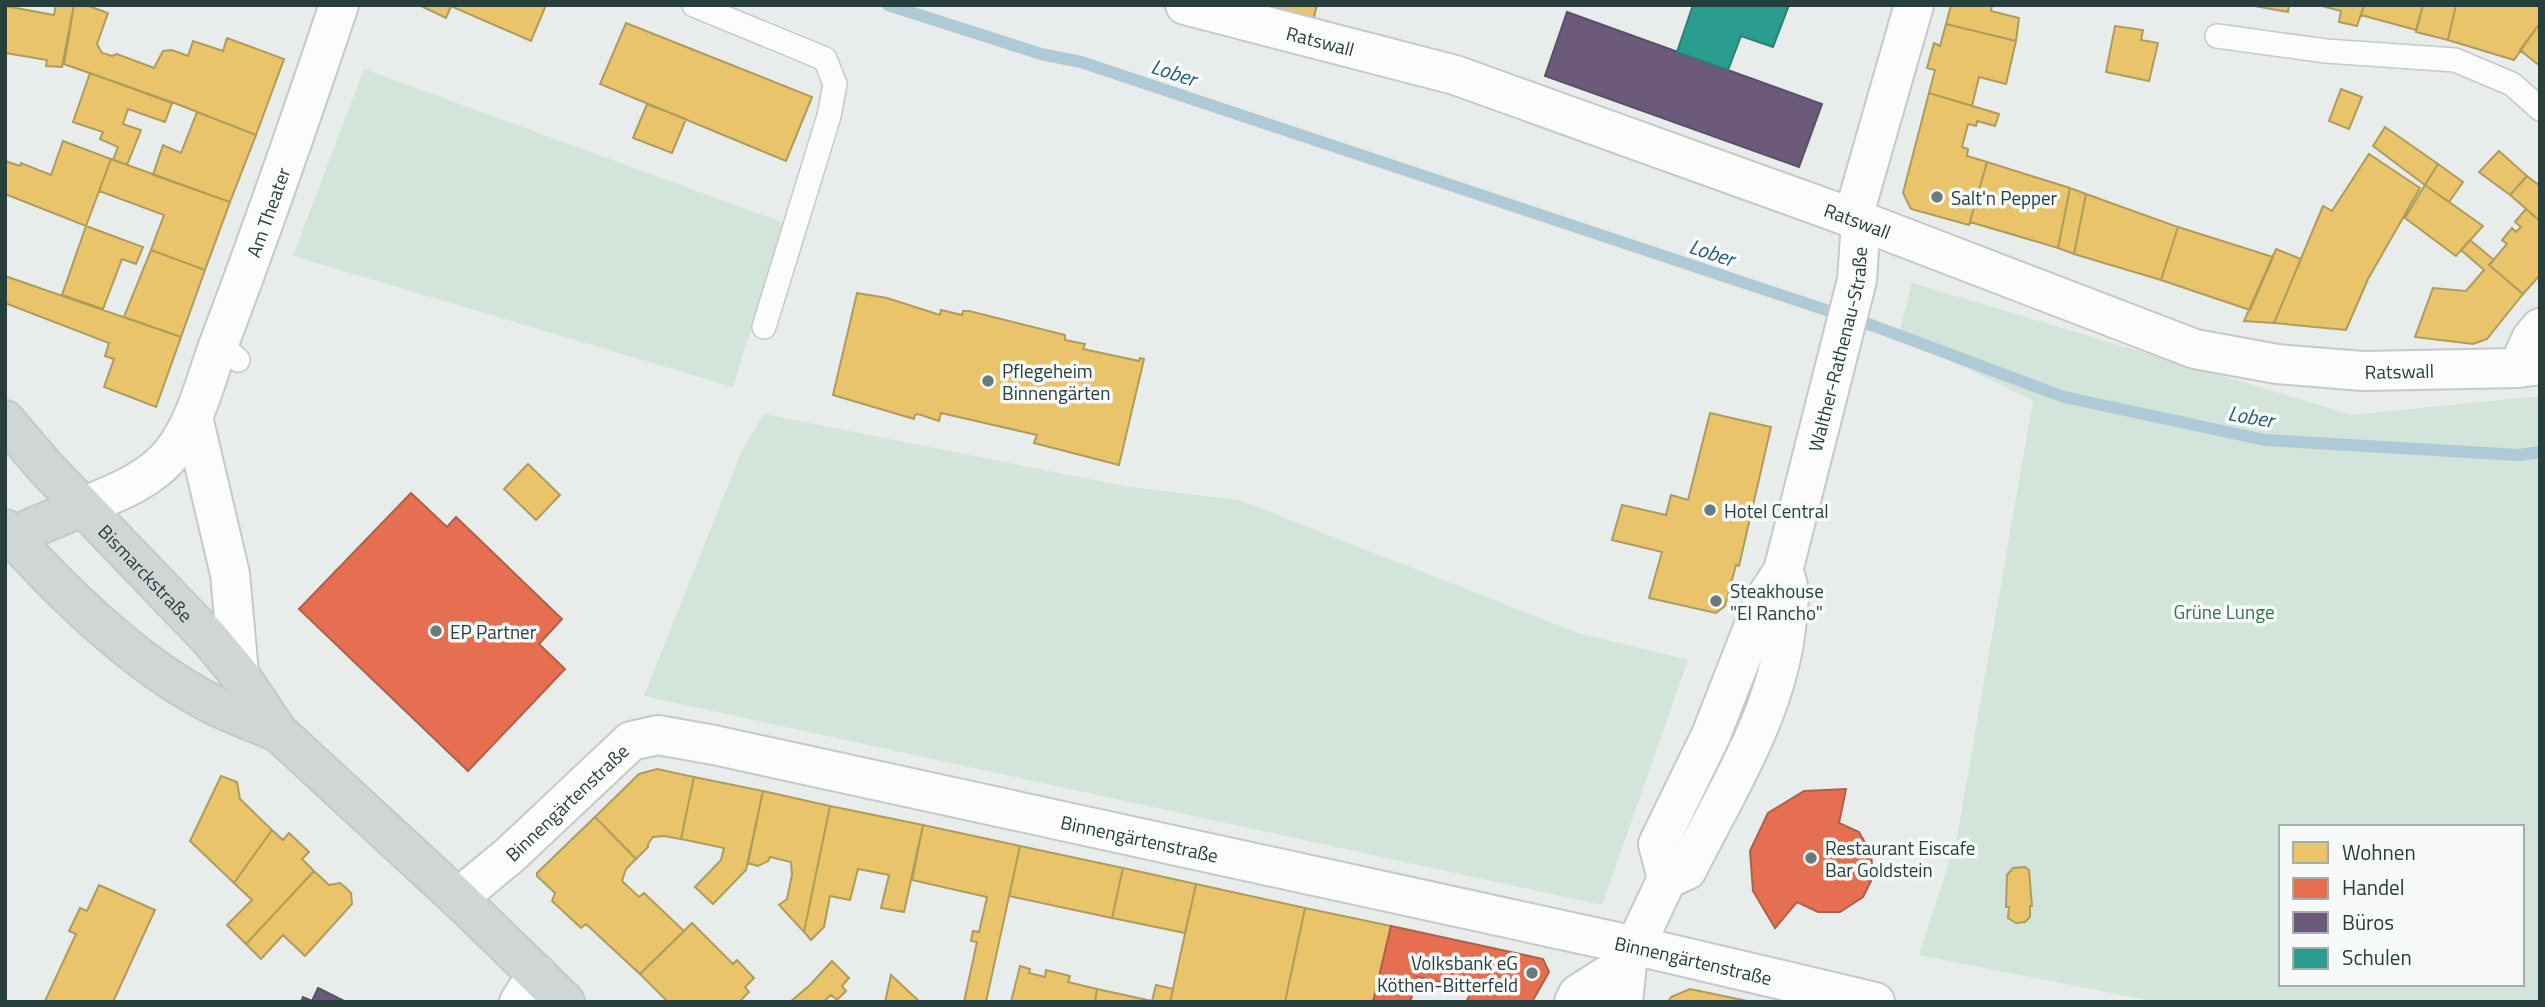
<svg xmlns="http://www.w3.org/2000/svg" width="2545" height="1007" font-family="'Titillium Web',sans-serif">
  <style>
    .green { fill: #d3e4da; fill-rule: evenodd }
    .homes { fill: #e9c46a; stroke: #ae9c5c; stroke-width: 2 }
    .shops { fill: #e76f51; stroke: #ad614b; stroke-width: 2 }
    .offices { fill: #6d597a; stroke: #585167; stroke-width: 2 }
    .schools { fill: #2a9d8f; stroke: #298176; stroke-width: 2 }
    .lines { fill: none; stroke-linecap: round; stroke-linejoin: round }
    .stream { stroke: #adcad6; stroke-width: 12 }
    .lane-casing { stroke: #c5c9c8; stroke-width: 26 }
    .street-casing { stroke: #c5c9c8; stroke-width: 42 }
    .primary-casing { stroke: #c3cac9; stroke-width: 42 }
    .lane { stroke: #fcfcfc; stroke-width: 23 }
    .street { stroke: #fcfcfc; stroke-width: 38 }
    .primary { stroke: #d0d6d6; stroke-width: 38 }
    .poi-dot { fill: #6a7c79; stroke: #f7faf9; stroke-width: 2.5 }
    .labels { text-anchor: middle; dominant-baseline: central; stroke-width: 7; stroke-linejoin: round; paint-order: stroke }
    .street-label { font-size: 19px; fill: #263f3c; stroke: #f7faf9 }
    .poi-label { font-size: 19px; fill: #263f3c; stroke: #f7faf9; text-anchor: start }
    .park-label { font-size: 19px; fill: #347255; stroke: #f7faf9 }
    .water-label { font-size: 21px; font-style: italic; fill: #255c76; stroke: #f7faf9 }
  </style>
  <rect width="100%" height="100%" fill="#e8eceb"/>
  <path class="green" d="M364,69L784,223L733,387L293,256Z
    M1912,283L2352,415L2540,396V1002H2157L1919,955L1957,837L2033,401L1899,335ZM2281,827H2522V984H2281Z
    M764,414L1129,487L1239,500L1578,633L1688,660L1602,905L644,696L742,450Z"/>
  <path class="homes" d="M56,5H74L62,67L46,66L47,60L5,53V6L54,15Z
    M74,5H86L108,13L97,44L102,53L112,56L117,54L154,68L163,51L172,50L188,56L193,41L223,51L227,38L284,59L256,135L177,104L64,64Z
    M419,5H546L531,41L451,6L446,18Z
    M1252,5H1317L1313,21Z
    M1951,5H1992L1991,11L2019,18L2016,41L1946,24Z
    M2249,5H2289L2288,12Z
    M2318,5H2364L2357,26L2339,22L2341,11Z
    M2364,5H2423L2416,30L2361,15Z
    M2423,5H2456L2448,40L2416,32Z
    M2456,5H2540V23L2514,60L2448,40Z
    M626,23L812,97L786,161L600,84Z
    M2540,23V66L2520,50Z
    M1946,24L2016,41L2006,84L1979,77L1972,106L1929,93L1935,70L1927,68L1934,43L1940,46Z
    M2115,26L2143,30L2141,40L2158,43L2149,81L2106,72Z
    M90,73L172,103L165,122L128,109L123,124L141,130L127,165L113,160L118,147L100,139L103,132L73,122Z
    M2341,89L2362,97L2349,129L2329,121Z
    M1929,93L1999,114L1995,126L1977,121L1976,126L1968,124L1962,147L1968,149L1967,156L1987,162L1969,225L1911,209L1903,193Z
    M647,104L686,119L672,153L633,138Z
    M197,112L256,135L230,202L153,175L163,145L181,153Z
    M2385,127L2438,164L2425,185L2373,146Z
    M63,141L111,159L86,226L5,194V161L20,166L21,163L51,175Z
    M2499,151L2527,176L2510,195L2479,172Z
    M2369,154L2420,188L2368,279L2346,330L2274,323L2323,206L2332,211Z
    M111,159L230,202L205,270L151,250L164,215L99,191Z
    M1987,162L2070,188L2058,248L1970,222Z
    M2438,164L2463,182L2449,202L2425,185Z
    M2527,176L2540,186V221L2510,195Z
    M2425,185L2483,226L2456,256L2405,218Z
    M2070,188L2086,194L2074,254L2058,248Z
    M2086,194L2178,227L2161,280L2074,254Z
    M2526,209L2540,221V275L2523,294L2489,265L2507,244L2502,240L2512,228L2516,232L2521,227L2515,222Z
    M86,226L143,247L136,264L122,259L103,309L62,295Z
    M2178,227L2273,257L2250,310L2161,280Z
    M2470,240L2494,260L2489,265L2523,294L2487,339L2473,344L2415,337L2433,288L2466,291L2484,270L2461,250Z
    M2276,249L2301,259L2274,323L2244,321Z
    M151,250L205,270L181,337L124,317Z
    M5,276L181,337L156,407L104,387L114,359L105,356L109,343L5,303Z
    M857,293L887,298L940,315L941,310L962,315L963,311H969L1065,335V340L1085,344L1083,349L1139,361L1140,358L1144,359L1119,465L1034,443L1037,435L941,413L939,421L918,414L915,415L914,419L833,395Z
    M1710,413L1771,427L1739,566L1736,565L1725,606L1716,613L1649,598L1662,552L1612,540L1622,505L1666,515L1671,495L1688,500Z
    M528,464L560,495L536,520L504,489Z
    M657,769L694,777L681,839L664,836L653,837L648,844V847L636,859L595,817L639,774Z
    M221,776L237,782L240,799L272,830L234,883L190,841Z
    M694,777L763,791L746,870L713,904L695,887L721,860L724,848L681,839Z
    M763,791L830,806L804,932L779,905L787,899L792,875L791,862L770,857L768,861L758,866L748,863Z
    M830,806L923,825L904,912L881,908L889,875L858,869L850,900L830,896L824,927L811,940L804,932Z
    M595,817L636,859L626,869L622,881L639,897L644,893L684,931L640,974L586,924L581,928L552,901L555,893L537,876V873Z
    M923,825L1020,846L986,1002H964L977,942L971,941L973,931L979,932L987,897L912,880Z
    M272,830L283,840L289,833L309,852L302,859L314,871L246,944L227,925L252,900L234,883Z
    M1020,846L1123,868L1112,918L1009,896Z
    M2025,867L2029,870L2032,906H2030V917L2025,922L2016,923L2008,918L2009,907H2006L2007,875L2013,868Z
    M1123,868L1196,884L1185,933L1112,918Z
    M314,871L329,885L340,883L345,887L351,893L352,904L305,956L283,935L261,959L246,944Z
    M1196,884L1305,908L1285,1002H1170Z
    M99,885L155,910L113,1002L45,1001L76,934L69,931L80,908L87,911Z
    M1305,908L1391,926L1373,1002H1285Z
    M692,923L733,964L737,960L754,978L745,987L749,992L739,1002H668L640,974Z
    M832,961L849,978L842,986L846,991L837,1000L831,995L823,1002H790L810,985Z
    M1020,966L1030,969L1029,973L1045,977L1046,970L1070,976L1068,982L1097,989L1095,1002H1011Z
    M891,975L920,1002H885Z
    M1156,985L1173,989L1170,1002H1095L1097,989L1152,1001Z
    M1690,989L1752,1002H1668L1671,997Z"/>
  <path class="shops" d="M411,493L447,527L456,517L562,619L539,644L565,669L468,771L299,609Z
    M1846,789L1839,823L1859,832L1871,853L1873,877L1863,897L1840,912H1818L1797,902L1775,928L1753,891L1750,851L1768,813L1804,791Z
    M1391,926L1543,959L1549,972L1532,1002H1466L1473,989L1417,977L1414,987L1409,991L1412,996L1410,1002H1373Z"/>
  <path class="offices" d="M1567,12L1822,104L1799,167L1545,76Z
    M318,988L346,1002H301L303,997L312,1001Z"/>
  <path class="schools" d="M1693,5H1789L1773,47L1741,36L1728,70L1677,52Z"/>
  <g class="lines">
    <path class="stream" d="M888,5L1041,54L1081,62L1874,326L2064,397L2265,440L2519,455L2540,452"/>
    <defs>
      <path id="lane" d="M694,5L825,59L835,84L829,116L764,327
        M2217,36L2326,51L2455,60L2512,84L2540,109
        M219,343L238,360"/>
      <g id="street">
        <path id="s1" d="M1185,5L1455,75L1861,221L2195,349L2277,364L2363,371L2518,368L2540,365"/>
        <path d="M2518,368L2531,339L2540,328"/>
        <path d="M193,417L230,574L239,674"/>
        <path id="s2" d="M82,507C113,494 150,481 172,453C197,421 206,378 220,341C262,230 301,118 339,5"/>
        <path d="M1667,879L1687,870C1727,790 1780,709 1787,618C1789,601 1791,587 1783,571"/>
        <path id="s3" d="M458,898L511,854L631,741L658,735L714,745L1663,952L1875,1002"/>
        <path d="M519,1002L537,974"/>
        <path d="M1574,1002L1578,994L1627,963"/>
        <path id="s4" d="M1623,1002L1627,963L1667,879L1658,844L1711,735L1764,600L1783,571L1857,280L1861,221L1856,207L1914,5"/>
      </g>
      <g id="primary">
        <path id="s5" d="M5,420L45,467L209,638L239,674L278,732L458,898L565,1002"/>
        <path d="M5,529C63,594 140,669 218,707C238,716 258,724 278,732"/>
        <path d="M5,539L82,507"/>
      </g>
    </defs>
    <use href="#lane" class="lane-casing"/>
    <use href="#street" class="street-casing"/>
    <use href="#primary" class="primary-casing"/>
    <use href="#lane" class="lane"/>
    <use href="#street" class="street"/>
    <use href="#primary" class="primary"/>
  </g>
  <g class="poi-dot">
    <circle cx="1937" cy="197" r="7"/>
    <circle cx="988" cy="381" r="7"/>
    <circle cx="1710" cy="510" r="7"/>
    <circle cx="1716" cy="601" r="7"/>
    <circle cx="436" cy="631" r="7"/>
    <circle cx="1811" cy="858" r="7"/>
    <circle cx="1532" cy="973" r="7"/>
  </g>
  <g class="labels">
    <g class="street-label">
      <text stroke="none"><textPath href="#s1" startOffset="140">Ratswall</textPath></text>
      <text stroke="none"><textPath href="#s2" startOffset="366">Am Theater</textPath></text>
      <text stroke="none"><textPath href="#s1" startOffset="707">Ratswall</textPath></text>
      <text stroke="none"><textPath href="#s4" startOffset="698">Walther-Rathenau-Straße</textPath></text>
      <text stroke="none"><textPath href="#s1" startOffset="1274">Ratswall</textPath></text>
      <text stroke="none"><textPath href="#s5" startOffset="208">Bismarckstraße</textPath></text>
      <text stroke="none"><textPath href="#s3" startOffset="145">Binnengärtenstraße</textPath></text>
      <text stroke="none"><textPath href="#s3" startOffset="754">Binnengärtenstraße</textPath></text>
      <text stroke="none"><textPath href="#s3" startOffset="1321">Binnengärtenstraße</textPath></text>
    </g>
    <g class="poi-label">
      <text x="1951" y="197">Salt'n Pepper</text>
      <text x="1002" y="370">Pflegeheim<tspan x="1002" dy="22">Binnengärten</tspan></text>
      <text x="1724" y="510">Hotel Central</text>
      <text x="1730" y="590">Steakhouse<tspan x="1730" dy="22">"El Rancho"</tspan></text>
      <text x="450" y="631">EP Partner</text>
      <text x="1825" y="847">Restaurant Eiscafe<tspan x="1825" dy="22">Bar Goldstein</tspan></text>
      <text x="1518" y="962" text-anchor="end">Volksbank eG<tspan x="1518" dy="22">Köthen-Bitterfeld</tspan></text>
    </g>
    <g class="park-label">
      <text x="2224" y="611">Grüne Lunge</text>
    </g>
    <g class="water-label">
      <text transform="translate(1174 72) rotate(18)">Lober</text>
      <text transform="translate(1712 252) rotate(18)">Lober</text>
      <text transform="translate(2251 416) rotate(10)">Lober</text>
    </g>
  </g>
  <rect width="2545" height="1007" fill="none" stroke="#263f3c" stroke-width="14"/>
  <rect x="2279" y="825" width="245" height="161" fill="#f7faf9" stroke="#a3afad" stroke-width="2"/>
  <rect x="2293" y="842" width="35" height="21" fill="#e9c46a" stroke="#a3afad" stroke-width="2"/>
  <text x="2342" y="860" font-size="21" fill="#263f3c">Wohnen</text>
  <rect x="2293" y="878" width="35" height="21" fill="#e76f51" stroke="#a3afad" stroke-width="2"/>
  <text x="2342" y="895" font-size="21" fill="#263f3c">Handel</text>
  <rect x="2293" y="912" width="35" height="21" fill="#6d597a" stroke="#a3afad" stroke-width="2"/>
  <text x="2342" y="930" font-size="21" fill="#263f3c">Büros</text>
  <rect x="2293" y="948" width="35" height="21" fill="#2a9d8f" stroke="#a3afad" stroke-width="2"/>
  <text x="2342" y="965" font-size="21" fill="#263f3c">Schulen</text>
</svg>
